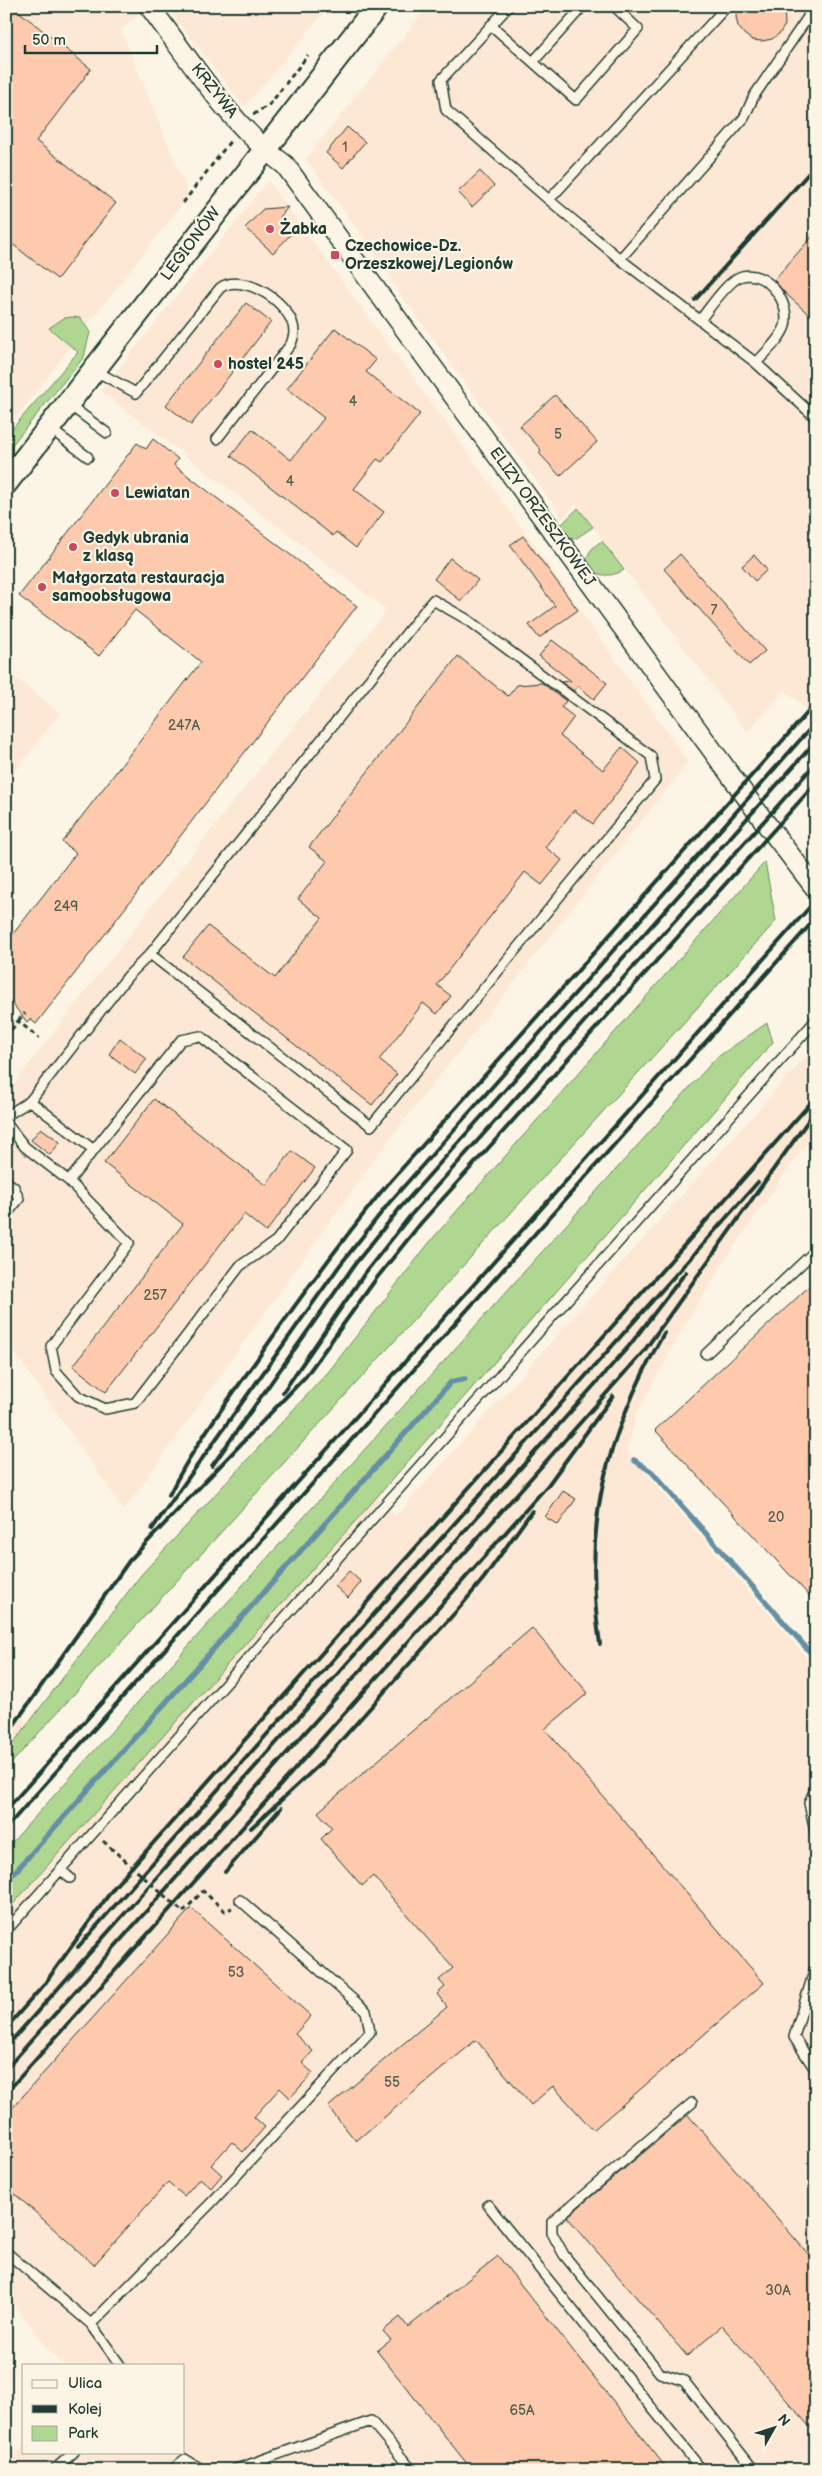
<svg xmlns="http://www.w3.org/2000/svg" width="822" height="2476" font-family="'Balsamiq Sans',sans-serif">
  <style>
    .built { fill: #fce8d4 }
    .green { fill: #b0d792; stroke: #688a63 }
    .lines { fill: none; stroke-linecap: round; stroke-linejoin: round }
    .stream { stroke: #658fa5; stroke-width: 5.5 }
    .building { fill: #fdcaad; stroke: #1f3d34 }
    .service-casing { stroke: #1f3d34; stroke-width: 12 }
    .minor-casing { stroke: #1f3d34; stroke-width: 22 }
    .tertiary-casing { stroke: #1f3d34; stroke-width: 26 }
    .path { stroke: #1f3d34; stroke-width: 3; stroke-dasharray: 5 4; stroke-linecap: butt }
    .service { stroke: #fcf5e5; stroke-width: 9 }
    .minor { stroke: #fcf5e5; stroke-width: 19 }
    .tertiary { stroke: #fcf5e5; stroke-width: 22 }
    .rail { stroke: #1f3d34; stroke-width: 4 }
    .path-bridge { stroke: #1f3d34; stroke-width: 3; stroke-dasharray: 5 4; stroke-linecap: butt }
    .poi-dot { fill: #d1495b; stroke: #fcf5e5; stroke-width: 2 }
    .labels { text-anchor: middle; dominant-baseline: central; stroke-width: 4.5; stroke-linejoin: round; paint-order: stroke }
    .number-label { font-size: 14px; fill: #566052 }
    .street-label { font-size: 16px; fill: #1f3d34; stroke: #fcf5e5 }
    .poi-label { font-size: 16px; font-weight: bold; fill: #1f3d34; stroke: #fcf5e5; text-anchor: start }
  </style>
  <rect width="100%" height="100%" fill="#fcf5e5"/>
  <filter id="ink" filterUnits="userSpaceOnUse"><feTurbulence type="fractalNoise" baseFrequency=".02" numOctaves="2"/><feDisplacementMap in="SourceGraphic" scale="10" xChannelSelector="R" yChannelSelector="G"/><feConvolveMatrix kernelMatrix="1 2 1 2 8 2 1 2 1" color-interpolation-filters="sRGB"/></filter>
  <g filter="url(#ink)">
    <path class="built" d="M6,6H137L141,12L121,30L189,195L6,430Z
      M166,6H330L244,107Z
      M428,6H816V718L785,690L747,732L576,504L563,518L391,281L395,276L392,278L306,159Z
      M268,181L464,447L688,762L381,1150L124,1510L6,1340V1094L233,802L387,610L101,391Z
      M6,670L60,713L6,783Z
      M816,1045V1130L726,1258L682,1330L636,1415L627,1452L816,1668V2470H6V2462L24,2446V2452H184V2365H61L6,2294V1912L376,1498L396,1516Z
      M6,1696L28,1725L6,1753Z"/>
    <path class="green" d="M72,317L80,318L90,332L84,357L6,452V436L78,352L49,328L64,318Z
      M578,508L593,527L575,539L567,537L559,527Z
      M602,541L624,570C611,577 599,578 587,566C586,553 592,547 602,541Z
      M765,862L776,921L6,1769V1753L140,1576L329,1371L433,1238Z
      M767,1023L773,1042L727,1096L376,1498L6,1912V1849L716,1058Z"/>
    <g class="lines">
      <path class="stream" d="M634,1460L652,1472L816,1659
        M6,1882L451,1382L465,1379"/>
    </g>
    <path class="building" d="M6,6H12L91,69L36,141L116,203L57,279L6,239Z
      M737,6H784L785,25L780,33L772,39L762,41L752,40L744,34L738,26L736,17Z
      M347,127L365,142L343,168L326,153Z
      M480,171L494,186L472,207L458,192Z
      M288,207L280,217L294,231L273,253L245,228L263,209Z
      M816,232V321L785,293L774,280Z
      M246,303L271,322L191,425L166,405Z
      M335,328L376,360L366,372L420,414L382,462L377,459L354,489L384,512L356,548L336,532L333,536L231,456L252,429L291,460L324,418L287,389Z
      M555,395L597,442L560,476L539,453L541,450L520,426Z
      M153,439L178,459L174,465L357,606L36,1024L30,1019L27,1022L6,996V943L76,853L62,842L201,662L135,610L99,656L19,596L137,443L146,449Z
      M523,536L578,610L539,638L529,625L555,606L510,545Z
      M680,554L765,651L749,665L664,569Z
      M754,555L767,570L755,581L742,566Z
      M450,558L478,580L461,601L434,579Z
      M552,640L607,683L594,699L578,686L574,691L561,682L571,681L539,656Z
      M458,656L508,696L517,685L542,683L566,701L561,707L574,717L560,736L603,770L622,747L640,763L593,824L574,810L545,847L562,860L542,885L525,872L437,985L451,996L437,1014L423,1003L379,1060L397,1074L372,1105L183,957L208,926L275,978L322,918L298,899L327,861L309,847Z
      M120,1038L147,1059L135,1074L109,1054Z
      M154,1099L266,1185L292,1151L315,1168L266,1232L244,1214L106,1392L73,1366L183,1224L104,1163Z
      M41,1128L60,1142L50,1155L31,1140Z
      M816,1280V1603L655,1430Z
      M563,1491L576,1499L558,1525L545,1517Z
      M349,1571L361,1582L348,1598L335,1586Z
      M532,1628L588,1693L545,1729L764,1983L593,2130L553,2086L531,2105L476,2040L356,2141L328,2107L447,2007L437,1994L445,1987L439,1980L453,1968L373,1876L362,1886L321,1839L332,1828L318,1812Z
      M191,1908L311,2016L295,2034L313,2051L302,2063L313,2073L290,2098L280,2088L254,2117L265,2127L243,2152L232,2142L211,2165L222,2175L211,2188L200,2178L184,2196L168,2182L94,2265L6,2186V2115Z
      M688,2115L816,2263V2434L722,2326L687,2356L567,2217Z
      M498,2256L668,2470H472L377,2351L391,2340L383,2331L400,2317L408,2327Z"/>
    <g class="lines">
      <defs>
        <path id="service" d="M509,6L441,80L446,110L549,200L620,259L756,363L816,418
          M491,25L576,100L638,29L614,6
          M533,62L583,6
          M549,200L727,6
          M620,259L744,118L754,96L808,17L809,6
          M700,320C709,309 729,279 742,276C768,270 791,304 785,326C781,339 765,353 756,363
          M94,370L136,393L220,288C243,271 294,304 294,332C294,336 292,341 291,344L217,439
          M68,404L107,433
          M49,428L88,457
          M200,1036L347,1150L276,1241L240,1266L135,1403L105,1409L78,1396L56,1371L51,1346L129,1243L69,1181L181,1040Z
          M30,1101L94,1150
          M6,1116L30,1101L128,976L150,954L433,600L468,620L651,756L655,780L371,1126L150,954
          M6,1123L25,1147L69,1181
          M6,1181L14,1187L19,1199L6,1215
          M706,1354L816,1250
          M816,1787L809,1803L816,1836
          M61,1870L70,1878
          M6,1931L816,1020
          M816,1965L794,2037L816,2071
          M692,2103L552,2222V2233L564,2255L660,2373L684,2381L754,2470
          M488,2205L702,2470
          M6,2252L91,2324L120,2365
          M91,2324L213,2201L370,2032L366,2011L240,1900
          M54,2470L74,2452
          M172,2470L185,2459L203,2470
          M234,2470L371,2421L412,2470"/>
        <path id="minor" d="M149,6C191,61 229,124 285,165L764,821L816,889"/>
        <path id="tertiary" d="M6,483L377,6"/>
      </defs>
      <use href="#service" class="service-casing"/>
      <use href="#minor" class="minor-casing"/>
      <use href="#tertiary" class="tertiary-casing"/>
      <path class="path" d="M253,115L270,104L308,55
        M183,203L231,140
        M18,1021L25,1013
        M6,1037L18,1021L39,1038
        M183,1912L203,1891L225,1911L232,1908"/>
      <use href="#service" class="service"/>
      <use href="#minor" class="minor"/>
      <use href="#tertiary" class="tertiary"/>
      <path class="rail" d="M695,300L816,165
        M283,1392L365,1273L410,1216L816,763
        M212,1466L355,1264L400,1208L816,741
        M169,1495C193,1447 225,1404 256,1361C296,1303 337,1247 381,1192L816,703
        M152,1529L340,1265L389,1203L816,722
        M600,1644C582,1524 605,1438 664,1333
        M6,1736L129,1561L306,1376L376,1279L421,1223L816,783
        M6,1810L816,900
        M6,1828L816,918
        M251,1828L320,1764L461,1606L484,1578L532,1511
        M225,1872L281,1808
        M78,1947L758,1182
        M6,2028L43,1986L115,1886L816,1097
        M6,2047L629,1346L686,1272
        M6,2069L644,1351L815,1111
        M6,2093L548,1485L613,1396"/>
      <path class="path-bridge" d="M103,1841L183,1912"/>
    </g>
  </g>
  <g class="poi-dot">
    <circle cx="270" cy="229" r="5"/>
    <rect x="330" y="250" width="10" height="10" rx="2.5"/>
    <circle cx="218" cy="364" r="5"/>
    <circle cx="115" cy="493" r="5"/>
    <circle cx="73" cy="547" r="5"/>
    <circle cx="42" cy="587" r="5"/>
  </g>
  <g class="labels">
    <g class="number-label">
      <text x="345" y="147">1</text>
      <text x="353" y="401">4</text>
      <text x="558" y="434">5</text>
      <text x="290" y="481">4</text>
      <text x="714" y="610">7</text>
      <text x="184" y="725">247A</text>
      <text x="66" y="906">249</text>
      <text x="155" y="1295">257</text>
      <text x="776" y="1517">20</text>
      <text x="236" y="1972">53</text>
      <text x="392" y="2082">55</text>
      <text x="778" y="2290">30A</text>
      <text x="522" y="2410">65A</text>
    </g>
    <g class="street-label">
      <text transform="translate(214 91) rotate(52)">KRZYWA</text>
      <text transform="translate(191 244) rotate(-53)">LEGIONÓW</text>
      <text transform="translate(542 517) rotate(54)">ELIZY ORZESZKOWEJ</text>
    </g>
    <g class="poi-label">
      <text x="280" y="229">Żabka</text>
      <text x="345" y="246">Czechowice-Dz.<tspan x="345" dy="18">Orzeszkowej/Legionów</tspan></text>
      <text x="228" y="364">hostel 245</text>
      <text x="125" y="493">Lewiatan</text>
      <text x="83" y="538">Gedyk ubrania<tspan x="83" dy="18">z klasą</tspan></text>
      <text x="52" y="578">Małgorzata restauracja<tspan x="52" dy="18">samoobsługowa</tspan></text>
    </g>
  </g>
  <rect width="822" height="2476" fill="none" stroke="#fcf5e5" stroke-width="25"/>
  <rect x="12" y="12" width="797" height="2451" fill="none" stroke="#1f3d34" stroke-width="2" filter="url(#ink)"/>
  <rect x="22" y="2364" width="162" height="90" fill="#fcf5e5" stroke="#a4ab9e"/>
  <rect x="32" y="2380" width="25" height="8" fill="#fcf5e5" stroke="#a4ab9e"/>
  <text x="68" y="2388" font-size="15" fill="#1f3d34">Ulica</text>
  <rect x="32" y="2405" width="25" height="8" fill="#1f3d34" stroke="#a4ab9e"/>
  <text x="68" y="2414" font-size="15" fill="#1f3d34">Kolej</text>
  <rect x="32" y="2426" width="25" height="15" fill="#b0d792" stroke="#a4ab9e"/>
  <text x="68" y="2438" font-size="15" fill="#1f3d34">Park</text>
  <g transform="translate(774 2428) rotate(51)" stroke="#fcf5e5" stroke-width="4" paint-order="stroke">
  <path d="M0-4L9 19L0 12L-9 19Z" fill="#1f3d34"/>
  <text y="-8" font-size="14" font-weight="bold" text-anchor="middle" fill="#1f3d34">N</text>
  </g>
  <path d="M25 45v8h132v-8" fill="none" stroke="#1f3d34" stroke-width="2.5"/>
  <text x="32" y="45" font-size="15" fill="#1f3d34" stroke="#fcf5e5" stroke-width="4" paint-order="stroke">50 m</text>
</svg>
